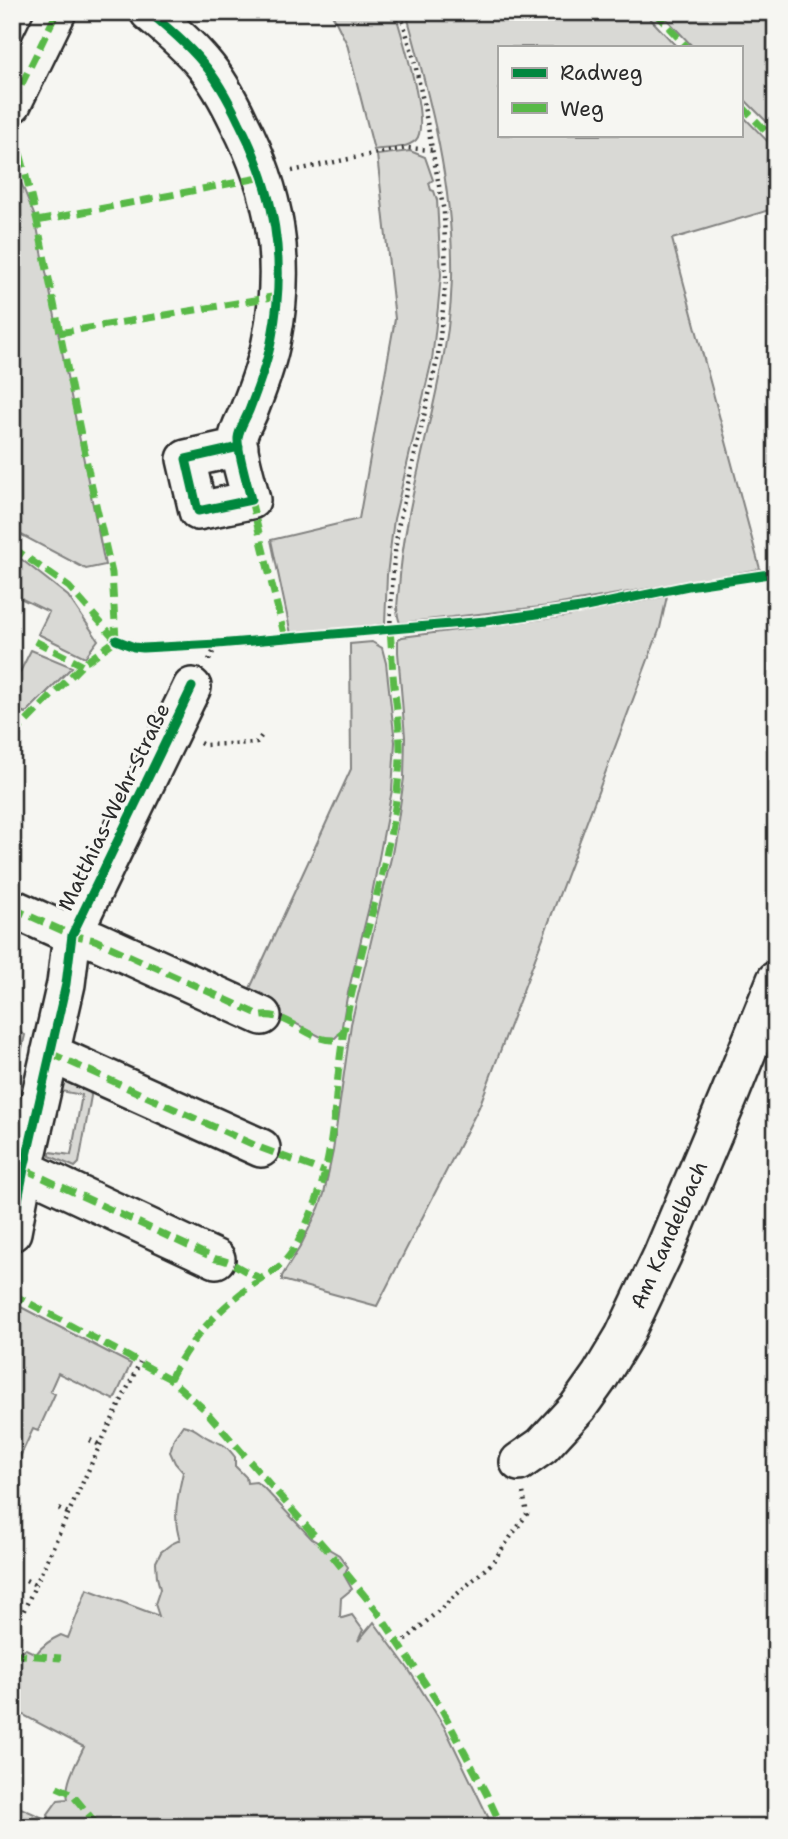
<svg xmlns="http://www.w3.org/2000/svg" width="788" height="1839" font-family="'Shantell Sans',sans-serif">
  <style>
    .green { fill: #d9d9d5; stroke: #828280; stroke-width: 2 }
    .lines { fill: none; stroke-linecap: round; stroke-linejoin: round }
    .minor-casing { stroke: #2b2b2b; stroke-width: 42 }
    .path { stroke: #2b2b2b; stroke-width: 4.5; stroke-dasharray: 2 5; stroke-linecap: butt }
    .minor { stroke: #f6f6f2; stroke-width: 37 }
    .quiet { stroke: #58b947; stroke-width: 7; stroke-dasharray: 14 7; stroke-linecap: butt }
    .cycleway-casing { stroke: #f6f6f2; stroke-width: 13 }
    .cycleway { stroke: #00873e; stroke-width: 9 }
    .labels { text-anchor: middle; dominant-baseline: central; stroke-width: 6; stroke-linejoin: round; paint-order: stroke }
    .street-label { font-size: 21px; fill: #2b2b2b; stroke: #f6f6f2 }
  </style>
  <rect width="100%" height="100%" fill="#f6f6f2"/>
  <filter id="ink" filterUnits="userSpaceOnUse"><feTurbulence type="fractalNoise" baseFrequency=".0143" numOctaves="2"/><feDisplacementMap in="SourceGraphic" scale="14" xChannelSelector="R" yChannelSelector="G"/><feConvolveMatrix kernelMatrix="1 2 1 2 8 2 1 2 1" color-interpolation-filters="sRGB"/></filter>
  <g filter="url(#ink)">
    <path class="green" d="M331,12H395C401,34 431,125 416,140C407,149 387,148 374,150L347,44Z
      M406,12H644L677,47H499V135H741V114L776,150V208L672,239L760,569L549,606L400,623C395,612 398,598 399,587C404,517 424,451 438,383C446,349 451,313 452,278C454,188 430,98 406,12Z
      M660,12H776V131L741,96V47H693Z
      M410,151L425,157L433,180L429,183L431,190L434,191L437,200L441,275L438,307L432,360L394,519L387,575L385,624L291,634L271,540L359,519L395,319L377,155Z
      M12,160L35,217L105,565L86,569L12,530Z
      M12,552L68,596L98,640L85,657L38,634L49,612L12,594Z
      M667,596L660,628L479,1107L377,1306L282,1280V1276L300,1247L319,1208L324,1194L333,1151L351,1024L392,854L398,820L404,778L405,737L398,652V639L402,637L567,616Z
      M372,642L382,648L386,663L395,742L392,790L371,899L347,997L341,1032L335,1038L321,1037L246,997L351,769L350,644Z
      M31,650L72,667L26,713L12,708V688Z
      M12,1029L25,1035L20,1057L12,1071Z
      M65,1081L90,1091L91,1096L79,1163L75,1167L50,1156V1152L71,1155L82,1095L61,1091L63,1083Z
      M15,1304L131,1364L114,1400L58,1373L50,1391L55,1394L38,1431L33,1429L13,1472L17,1474L12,1485V1309Z
      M183,1425C198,1428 199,1434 210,1439C225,1446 224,1443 235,1457V1466L246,1477L247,1483L256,1482L263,1487L312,1539L339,1555L348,1567L344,1575L352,1589L341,1598L340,1616L342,1618L352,1615L363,1630L358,1641L374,1622L409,1670L445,1728L493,1827H12V1804L50,1821L48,1814L58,1800L68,1799C64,1783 77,1762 84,1747L12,1709V1654L26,1649L36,1654C42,1646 52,1639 61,1635L68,1638L87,1589L159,1616L155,1604L160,1589L157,1577L156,1562L161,1552L171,1544L180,1540C172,1518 178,1495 183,1472L175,1463L170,1452L174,1438Z"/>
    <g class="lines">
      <defs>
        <path id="minor" d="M149,12C168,28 187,44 203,63C218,80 229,101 239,122C275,192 287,259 272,337C268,361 259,385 250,408C247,417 239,428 238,438C237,451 248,485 251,500L198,511L186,459L239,447
          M12,104L57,12
          M12,908L72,935L95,940L262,1016
          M50,1053L261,1148
          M24,1169L216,1259
          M12,1232L24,1169L66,984L72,935L192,687
          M519,1462L542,1446L578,1407L600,1376L624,1336L662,1256L730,1094L776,980"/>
      </defs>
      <use href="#minor" class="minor-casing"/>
      <path class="path" d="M292,171L387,151L408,148L432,150
        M390,629L393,569L398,527L438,356L446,280L444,212L440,191L423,101L414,59L400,12
        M209,660L217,644
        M200,743L204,745L256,743L263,734
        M90,1440L100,1445
        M59,1509L68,1513
        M26,1580L36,1585
        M12,1636L100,1445L140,1362
        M400,1645L492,1563L527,1514L523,1492"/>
      <use href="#minor" class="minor"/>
      <path class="quiet" d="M399,12L401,15
        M654,12L687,47
        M12,104L57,12
        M741,105L776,142
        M12,135L15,138L22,160L37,221L91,483L112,573L116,640
        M37,221L264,177
        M59,333L278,296
        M251,500L285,638
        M12,547L69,587L116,640L120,642
        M35,641L82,665
        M12,736L82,665L116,640
        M12,908L72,935L95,940L262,1016C289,1012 307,1041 334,1040L344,1032
        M50,1053L261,1148L325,1172
        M24,1169L216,1259C233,1260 245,1274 262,1278
        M12,1294L170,1379L204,1409L329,1552L377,1611L439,1704L486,1793L502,1827
        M170,1379C187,1345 210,1318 240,1294C264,1275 282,1272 298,1242C307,1223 316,1204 322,1183C336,1134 335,1081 344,1031C360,944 392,861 399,772C402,745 398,719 395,693C392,672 392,651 390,629
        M12,1654L61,1658
        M57,1787L71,1793L94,1821L91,1827"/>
      <defs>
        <path id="cycleway" d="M149,12C168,28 187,44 203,63C218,80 229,101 239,122C275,192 287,259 272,337C268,361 259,385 250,408C247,417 239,428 238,438C237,451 248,485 251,500L198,511L186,459L239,447
          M116,640L134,647L143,648L217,644L486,621L581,608L688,586L776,573
          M12,1232L24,1169L66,984L72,935L192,687"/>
      </defs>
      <use href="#cycleway" class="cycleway-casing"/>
      <use href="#cycleway" class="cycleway"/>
    </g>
  </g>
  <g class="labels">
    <g class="street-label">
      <text transform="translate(114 807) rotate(-64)">Matthias-Wehr-Straße</text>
      <text transform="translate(669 1235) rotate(-66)">Am Kandelbach</text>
    </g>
  </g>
  <rect width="788" height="1839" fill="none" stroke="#f6f6f2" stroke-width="42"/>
  <rect x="21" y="21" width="746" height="1797" fill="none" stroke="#2b2b2b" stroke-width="2.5" filter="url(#ink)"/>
  <rect x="498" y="46" width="245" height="91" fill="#f6f6f2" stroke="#a5a5a2" stroke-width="2"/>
  <rect x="512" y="68" width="35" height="10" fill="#00873e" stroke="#a5a5a2" stroke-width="2"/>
  <text x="560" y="80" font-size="21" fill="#2b2b2b">Radweg</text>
  <rect x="512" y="103" width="35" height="10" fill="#58b947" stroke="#a5a5a2" stroke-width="2"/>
  <text x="560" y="116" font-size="21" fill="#2b2b2b">Weg</text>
</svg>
